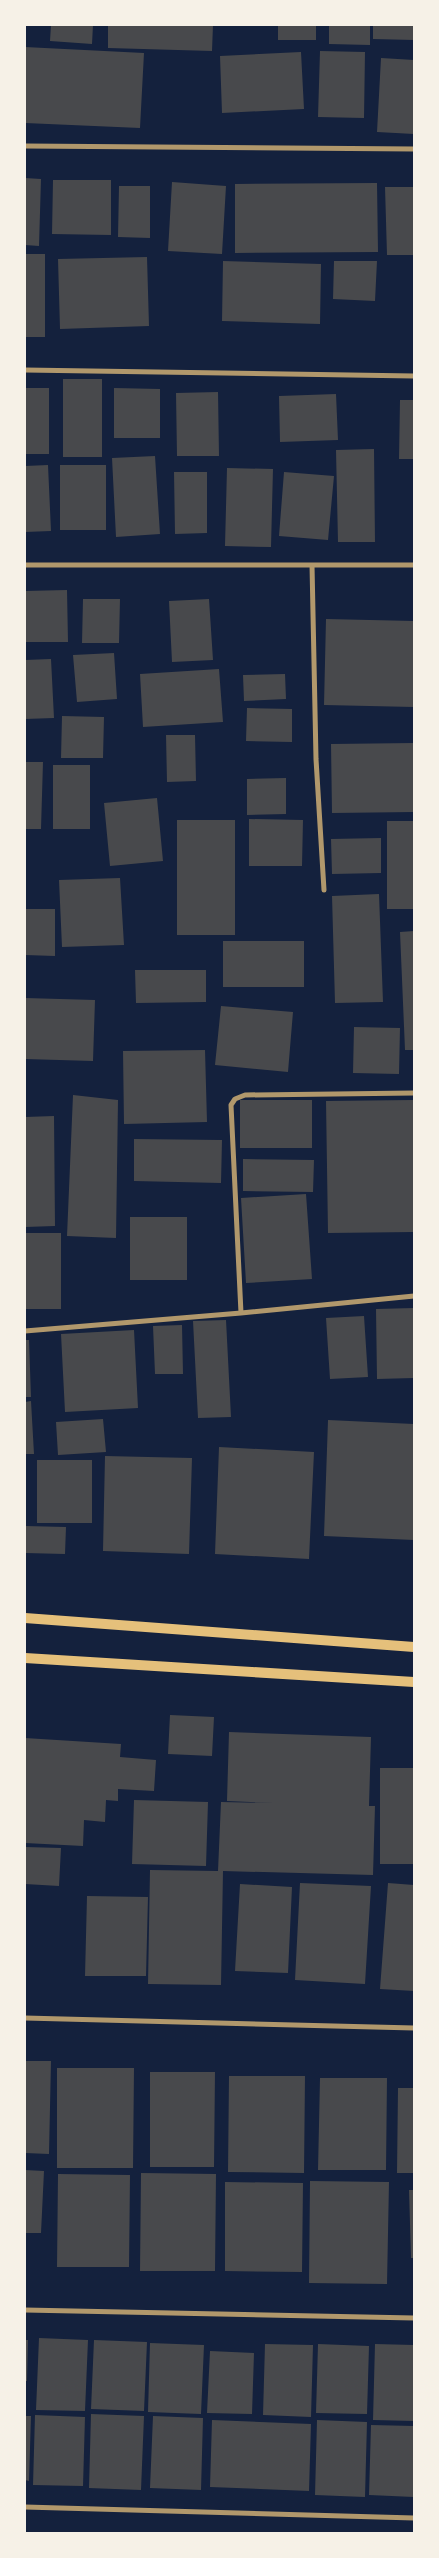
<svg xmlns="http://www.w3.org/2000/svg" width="439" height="2558" font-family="'Fira Sans Condensed',sans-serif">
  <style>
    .building { fill: #48494c }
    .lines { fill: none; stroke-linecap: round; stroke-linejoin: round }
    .minor { stroke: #b1986c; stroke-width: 5 }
    .secondary { stroke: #e5c07b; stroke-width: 10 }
  </style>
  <rect width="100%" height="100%" fill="#14213d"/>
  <path class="building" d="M51,25H93L92,44L50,41Z
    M108,25H213L212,51L108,48Z
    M278,25H316V40H278Z
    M329,25H370V45L329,44Z
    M373,25H414V40L373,39Z
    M25,47L144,53L140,128L25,123Z
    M320,51L365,52L364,118L318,117Z
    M301,52L304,109L222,113L220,56Z
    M381,58L414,60V134L377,132Z
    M25,178L41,179L39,246L25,245Z
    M53,180H111V235L52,234Z
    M172,182L226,186L222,254L168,251Z
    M377,183L378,252L235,253V184Z
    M119,186H150V238L118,237Z
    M385,187H414V255H387Z
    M25,254H45V337H25Z
    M147,257L149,326L60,329L58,259Z
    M223,261L321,264L320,324L222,321Z
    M334,261H377L375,301L333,299Z
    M63,379H102V457H63Z
    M25,388H49V454H25Z
    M114,388L160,389V438H114Z
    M218,392L219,456H177L176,393Z
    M336,394L338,440L280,442L279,396Z
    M400,400H414V459H399Z
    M374,449L375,542H338L336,450Z
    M155,456L160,534L116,537L112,458Z
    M48,465L51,531L25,532V466Z
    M60,465H106V530H60Z
    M227,468L273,469L271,547L225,546Z
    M174,472H207V533L175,534Z
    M284,472L334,476L328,540L279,536Z
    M67,590L68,642H25V591Z
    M83,599H120L119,643H82Z
    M209,599L213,660L172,662L169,601Z
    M326,619L414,621V707L324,705Z
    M114,653L117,699L77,702L73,655Z
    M51,659L54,718L25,719V660Z
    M219,669L223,722L143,727L140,674Z
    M285,674L286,699L244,701L243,675Z
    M247,708L292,709V742L246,741Z
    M62,716L104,717L103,758H61Z
    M166,735H195L196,781L167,782Z
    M414,743V812L332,813L331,744Z
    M25,762H43L41,829H25Z
    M53,765H90V829H53Z
    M286,778V814L247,815V779Z
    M157,798L163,861L110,866L104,803Z
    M249,819L303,820L302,866H249Z
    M177,820H235V935H177Z
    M387,821H414V909H387Z
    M381,838V873L332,874L331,839Z
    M120,878L124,945L62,947L59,880Z
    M379,894L383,1002L335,1003L332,896Z
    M25,909H55V956L25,955Z
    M414,931V1050H405L400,932Z
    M223,941H304V987H223Z
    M135,970H206V1002L136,1003Z
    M25,998L95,1000L93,1061L25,1059Z
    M221,1006L293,1012L288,1072L215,1065Z
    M354,1027L400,1028L399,1074L353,1073Z
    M205,1050L207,1122L124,1124L123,1051Z
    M73,1095L118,1100L116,1238L67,1236Z
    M240,1100H312V1148H240Z
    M413,1100L414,1232L328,1233L326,1101Z
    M54,1116L55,1226L25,1227V1117Z
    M134,1139L222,1140L221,1183L134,1181Z
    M243,1159L314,1160L313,1192L243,1191Z
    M306,1194L312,1279L246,1283L241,1198Z
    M130,1217H187V1280H130Z
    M25,1233H61V1309H25Z
    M414,1308V1378L377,1379L376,1309Z
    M364,1316L368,1377L330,1379L326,1318Z
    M226,1320L231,1417L198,1418L193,1321Z
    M182,1325L183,1374H155L153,1326Z
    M134,1330L138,1408L65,1412L61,1334Z
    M25,1340H29L31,1397H25Z
    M31,1401L34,1454H25V1402Z
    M103,1419L106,1452L58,1455L56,1422Z
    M328,1420L414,1424V1540L324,1536Z
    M219,1447L314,1452L309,1559L215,1554Z
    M105,1456L192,1458L189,1554L103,1551Z
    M37,1460H92V1523H37Z
    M25,1526L66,1527L65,1554L25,1553Z
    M170,1715L214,1717L212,1756L168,1754Z
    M229,1732L371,1737L369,1806H375L373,1875L223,1871L221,1985L148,1984L150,1870L218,1871L221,1802L275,1803L227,1801Z
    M25,1738L121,1744L120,1757L156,1760L154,1791L118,1789V1801L106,1800L105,1822L84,1820L83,1846L25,1843Z
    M380,1768H414V1864H380Z
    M134,1800L208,1802L206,1866L132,1864Z
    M25,1847L61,1848L59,1886L25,1884Z
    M300,1883L371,1886L365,1984L295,1980Z
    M388,1883L414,1885V1991L380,1989Z
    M240,1884L292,1887L288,1973L235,1971Z
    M87,1896L148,1897L146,1976H85Z
    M25,2061H51L49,2154L25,2153Z
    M57,2068H134L133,2168H57Z
    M150,2072H215L214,2167H150Z
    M229,2076H305L304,2173L228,2172Z
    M320,2078H387L386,2170H318Z
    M398,2088H414V2173H397Z
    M25,2170L44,2171L41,2233H25Z
    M141,2173L216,2174L215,2271H140Z
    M58,2174L130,2175L129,2267H57Z
    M310,2181L389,2182L387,2284L309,2283Z
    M225,2182L303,2183L302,2272L225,2271Z
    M409,2190H414V2258H411Z
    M39,2338L88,2340L85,2411L36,2410Z
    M25,2340H28L27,2381H25Z
    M94,2340L147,2342L144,2411L91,2409Z
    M150,2343L204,2345L201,2414L148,2412Z
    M265,2344L313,2345L311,2417L263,2415Z
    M318,2344L369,2346L367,2414L316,2413Z
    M375,2344L414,2345V2421L373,2420Z
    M210,2351L254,2353L252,2414L207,2413Z
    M91,2414L144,2416L141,2490L89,2488Z
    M35,2415L85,2417L83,2486L33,2485Z
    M25,2416H31L29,2481L25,2480Z
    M153,2416L203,2418L201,2490L150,2488Z
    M212,2420L311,2424L309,2491L210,2487Z
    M317,2420L367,2422L365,2497L315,2495Z
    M371,2425L414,2426V2497L369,2495Z"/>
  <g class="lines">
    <path class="minor" d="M25,146L414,149
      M25,370L414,376
      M25,565H414
      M312,565L316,759L324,890
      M241,1313L231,1105L235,1099L245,1095L414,1093
      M25,1331L241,1313L414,1296
      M25,2018L414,2028
      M25,2310L414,2318
      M25,2507L414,2518"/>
    <path class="secondary" d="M25,1618L414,1647
      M25,1658L414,1682"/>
  </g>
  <rect width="439" height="2558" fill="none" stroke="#f6f1e7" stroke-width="52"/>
</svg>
